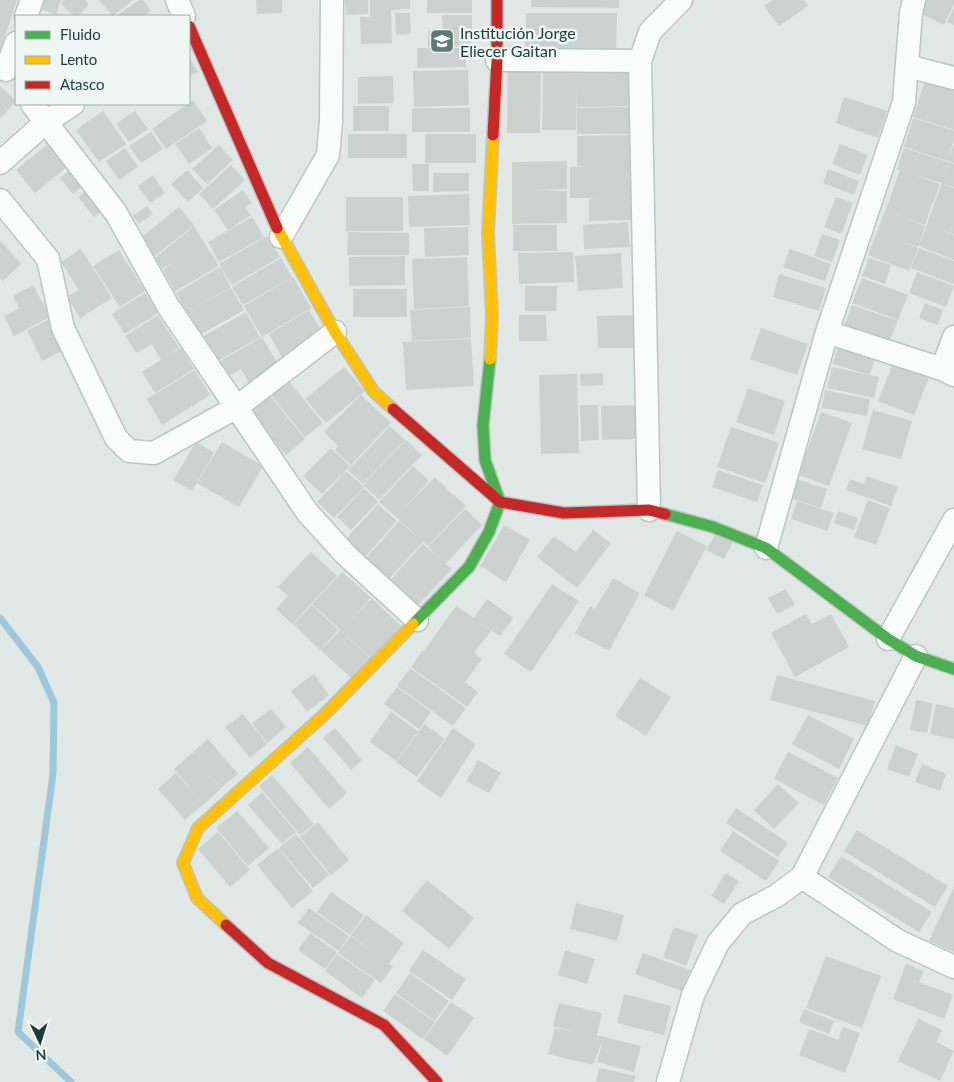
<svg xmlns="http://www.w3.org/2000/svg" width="954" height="1082" font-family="Lato,sans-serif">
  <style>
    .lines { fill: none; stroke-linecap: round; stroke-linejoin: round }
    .stream { stroke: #9ec8d9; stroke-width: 7 }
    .building { fill: #cbd1cf }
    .street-casing { stroke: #bdc5c3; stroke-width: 25 }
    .fast-casing { stroke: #bdc5c3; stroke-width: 14 }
    .slow-casing { stroke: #bdc5c3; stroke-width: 14 }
    .jam-casing { stroke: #bdc5c3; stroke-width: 14 }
    .street { stroke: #fafcfb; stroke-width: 22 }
    .fast { stroke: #4caf50; stroke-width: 11 }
    .slow { stroke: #ffc107; stroke-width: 11 }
    .jam { stroke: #c62828; stroke-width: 11 }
    .labels { text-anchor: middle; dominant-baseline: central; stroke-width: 5; stroke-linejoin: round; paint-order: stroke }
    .poi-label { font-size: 16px; fill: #1e3b37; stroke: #eef7f4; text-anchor: start }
  </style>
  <rect width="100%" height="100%" fill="#e0e8e6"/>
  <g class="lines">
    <path class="stream" d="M0,618L38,667L54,703L53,774L18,1032L71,1082"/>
  </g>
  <path class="building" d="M0,0H17L0,51Z
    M40,0H61L56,15L37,8Z
    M63,0H85L89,4L78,16H74L61,4Z
    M99,0H133L113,16Z
    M139,0H143L151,11L144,16H116Z
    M256,0H282V13L257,14Z
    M345,0H368V14L346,15Z
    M370,0H410V9L391,10L392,43L361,44L360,17H370Z
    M427,0H472V13H427Z
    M531,0H619V8L531,7Z
    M773,0H804L808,6L779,26L764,6Z
    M925,0H954V4L944,25L919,13Z
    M954,7V25L947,22Z
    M395,13H410L411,34L396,35Z
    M526,13H617L616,56H525Z
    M442,15H472V46L428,47V31H443Z
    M417,48H466V67L417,68Z
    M189,57L198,72L189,77Z
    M508,69H541L540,133H507Z
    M468,70L469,105L414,107L413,71Z
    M631,70L632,106L577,107V87L576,130H542L543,71Z
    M393,76L394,103L358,104V77Z
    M925,80L954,89V130L913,117Z
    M0,86L16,101L0,119Z
    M844,97L887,111L878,138L836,123Z
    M193,100L207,121L166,149L152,129Z
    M353,106H389V131H353Z
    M631,107L632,134H577V108Z
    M412,108H470V132H412Z
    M103,111L126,144L99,162L76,130Z
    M135,111L148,129L129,142L116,124Z
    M913,118L954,131V140L949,156L954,144V163L904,147Z
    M199,128L212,148L189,164L175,144Z
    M151,132L163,149L141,163L129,146Z
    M348,134H407V158H348Z
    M425,134H476V163H425Z
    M631,135V220L589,221V199L601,198H570V167H584L577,166V136Z
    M50,142L69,165L35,193L16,170Z
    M840,144L868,155L860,175L832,164Z
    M219,145L233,160L207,184L192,169Z
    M125,148L138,167L119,180L106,161Z
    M904,148L948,162L943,180L949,162L954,164V187L943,184L954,188V234L936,229L954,235V260L919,246L942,183L915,175L940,184L933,204L926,201L932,204L925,225L888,212L925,226L918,247L902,241L918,248L909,271L868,255L893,190L900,170L897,169Z
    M567,161V189L534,190L567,191V223L512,224V162Z
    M412,164H429V191H413Z
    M231,165L245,180L213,209L199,194Z
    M71,169L85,184L73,194L60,178Z
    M828,169L859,181L854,195L823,183Z
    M187,170L203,188L188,202L171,184Z
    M433,173H469V191L433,192Z
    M153,175L165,193L150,203L138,186Z
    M89,188L105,208L94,217L78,197Z
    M243,190L252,203L245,207L251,215L228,230L214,210Z
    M469,194L470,225L409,227L408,196Z
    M346,197H403V231H346Z
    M836,197L853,203L841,234L824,227Z
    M147,206L153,214L139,224L133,216Z
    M179,207L194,225L154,257L139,239Z
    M252,217L264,237L219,262L208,242Z
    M628,222L630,247L584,249L583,225Z
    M513,225H557V251H513Z
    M194,226L219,266L175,291L163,270L173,263L162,269L155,258Z
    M468,227L469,255L425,257L424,228Z
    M348,232L409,233V255H347Z
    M822,234L840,240L832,262L814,256Z
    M267,236L280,257L232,285L219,264Z
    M0,240L21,264L3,281L0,278Z
    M919,248L954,261V284L911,268Z
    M81,249L112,298L80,318L67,297L79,290L61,262Z
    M790,249L831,264L825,281L783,267Z
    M119,250L145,291L120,307L93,266Z
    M573,252L574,282L519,284L518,253Z
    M621,253L623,288L578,291L575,256Z
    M405,256V285L349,286V257Z
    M467,257L469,306L414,309L412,259Z
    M281,258L292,277L243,305L232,287Z
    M869,258L891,265L885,284L862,276Z
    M220,267L231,287L189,311L231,288L244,310L200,335L176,293Z
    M917,272L954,286L946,307L909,293Z
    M779,274L826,288L819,311L773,297Z
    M293,277L311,308L262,337L244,306Z
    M862,278L908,295L898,320L852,303Z
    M33,285L50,317L14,336L4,316L19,308L13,296Z
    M525,286H557L556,311H525Z
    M353,289H407V317H353Z
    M145,293L158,313L125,334L112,314Z
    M925,303L943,310L938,325L919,318Z
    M852,305L898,321L889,342L844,326Z
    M470,307L471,338L412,341L410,310Z
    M309,310L323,333L282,357L269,334Z
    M246,312L260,337L214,363L200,338Z
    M158,315L179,348L164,358L181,348L194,369L155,393L142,372L161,360L152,344L136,353L125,336Z
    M519,315H546L547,341H519Z
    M633,315L634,348H598L597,316Z
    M51,318L67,348L42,361L27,331Z
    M761,328L808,344L797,375L750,359Z
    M262,337L279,366L249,383L241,369L223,379L215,364Z
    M471,339L474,386L406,390L403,342Z
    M839,340L877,351L870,375L833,364Z
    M894,361L930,375L914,415L878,401Z
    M344,367L365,391L326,423L305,399Z
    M832,367L879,377L874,398L827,388Z
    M195,370L210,395L162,425L147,399Z
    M603,373V385L581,386L580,374Z
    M577,374L579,453L541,454L539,375Z
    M288,380L323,423L305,437L270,394Z
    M748,388L785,401L774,435L736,422Z
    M825,390L870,399L867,416L822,408Z
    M361,395L391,423L351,465L335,450L338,446L324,432Z
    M270,396L305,439L286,455L250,412Z
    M580,405H598L599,440L581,441Z
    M639,405L640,439L602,440L601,406Z
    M873,410L912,421L901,459L862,449Z
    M821,412L852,423L829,486L798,475Z
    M390,426L405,440L363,484L348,470Z
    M731,427L779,443L765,483L717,467Z
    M406,440L422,455L379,500L363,485Z
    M196,442L214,453L192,491L173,480Z
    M222,442L263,466L239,507L197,483Z
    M331,448L350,466L322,494L303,476Z
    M413,466L429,481L396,517L379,502Z
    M718,470L763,485L757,502L712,487Z
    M346,471L364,487L334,518L317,502Z
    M867,476L898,487L891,506L846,490L850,479L864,484Z
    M435,477L452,494L448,500L453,494L466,506L428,546L423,542L388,580L365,559L399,521L421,540L396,517Z
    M797,479L827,489L821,508L790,498Z
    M364,488L378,502L351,530L337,517Z
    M868,500L890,508L876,545L854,537Z
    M797,501L834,513L827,531L791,519Z
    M378,504L397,521L365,557L345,540Z
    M465,509L482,525L445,564L452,569L418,605L391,579L423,544L439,558L428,547Z
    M838,511L858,518L854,530L834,523Z
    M504,525L530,540L506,582L480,566Z
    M593,530L611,543L577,588L537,557L554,536L576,552Z
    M677,531L707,546L673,611L644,595Z
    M716,533L733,542L724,559L706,550Z
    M311,552L337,576L292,624L276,609L288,596L278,587Z
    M342,572L371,598L345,626L372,598L401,626L371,658L312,604Z
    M613,578L640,593L609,651L575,633L590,606L595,609Z
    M552,584L579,601L531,672L504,654Z
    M786,589L795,605L777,614L768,598Z
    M487,599L513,618L500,636L479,623L491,631L474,653L482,659L465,682L478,692L467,707L411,667L422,651L423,652L456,606L474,618Z
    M312,605L338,630L320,650L293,624Z
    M806,614L812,624L831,614L849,647L795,677L771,633Z
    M340,630L371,659L352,679L321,650Z
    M410,668L466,708L453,726L397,686Z
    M314,674L329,695L307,712L291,691Z
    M777,675L875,701L868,726L770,700Z
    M640,678L671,697L646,736L615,716Z
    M397,687L431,712L419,729L384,704Z
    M916,700L933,703L927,733L910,730Z
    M936,704L954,708V739L930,734Z
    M271,709L286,727L267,743L252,723Z
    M391,712L418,731L396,761L370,742Z
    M243,714L267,744L250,758L225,727Z
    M808,715L854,739L839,769L792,744Z
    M424,724L445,739L417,777L396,762Z
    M335,728L362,760L351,770L323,738Z
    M453,728L476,744L441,798L417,781Z
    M208,739L238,774L221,788L203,769L221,789L185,820L158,789L176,773L199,799L174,769Z
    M896,745L918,754L909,777L887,769Z
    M308,747L347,793L329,809L290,763Z
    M788,752L838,778L824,805L774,779Z
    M478,760L501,773L489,793L466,781Z
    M922,764L946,774L940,791L915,782Z
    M272,775L314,824L300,835L259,786Z
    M778,784L799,803L774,829L754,810Z
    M262,792L296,832L282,844L248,805Z
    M736,808L788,843L778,857L726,823Z
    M237,811L269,848L248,866L216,828Z
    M318,822L349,860L331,875L300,837Z
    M857,830L948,886L935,907L844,851Z
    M733,831L779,861L766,881L720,851Z
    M218,832L250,870L230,887L198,849Z
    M296,834L329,875L313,888L279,848Z
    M278,848L313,891L292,908L257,865Z
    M841,856L932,912L919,932L828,877Z
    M726,873L739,881L724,904L711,896Z
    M427,880L474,918L449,949L402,911Z
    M954,887V952L929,941Z
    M331,892L364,915L350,935L317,912Z
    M576,903L624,915L617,941L570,929Z
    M309,908L349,936L339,951L298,923Z
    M366,915L404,943L389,964L393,966L381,983L338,953L351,936L372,952L351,935Z
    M674,927L698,935L686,966L663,957Z
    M310,933L337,952L325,969L298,950Z
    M423,950L466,979L452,1000L409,971Z
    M565,950L595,959L587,984L558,975Z
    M643,953L690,970L682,991L635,974Z
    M337,954L375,980L362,998L325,971Z
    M826,956L881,976L862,1028L806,1008Z
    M906,964L924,971L919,982L953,995L944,1019L893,999Z
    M410,973L449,1001L435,1021L396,993Z
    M395,994L435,1022L423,1039L383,1011Z
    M624,994L671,1006L664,1035L617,1023Z
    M451,1002L474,1018L447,1056L424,1039Z
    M559,1003L602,1013L597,1035L604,1037L641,1046L634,1072L597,1062L604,1037L593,1065L548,1054L555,1028L573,1031L553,1026Z
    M804,1009L834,1021L829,1034L799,1022Z
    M918,1019L942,1030L936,1042L954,1051L940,1081L898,1061Z
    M843,1027L860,1033L845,1073L799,1055L809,1029L838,1040Z
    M599,1068L636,1076L634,1082H596Z"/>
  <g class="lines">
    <defs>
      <path id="street" d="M177,0L184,16
        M26,16L32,0
        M497,60L640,61
        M907,66L954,78
        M6,70L16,43
        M32,104L116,213L168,306L307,512L346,555L417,620
        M0,163L46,122L73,104
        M0,200L48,259L63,328L116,438L129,451L154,453L237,407L335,332
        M281,237L328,155L331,121L332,0
        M827,332L942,369L954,375
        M942,369L954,337
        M649,510L640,61L650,32L681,0
        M766,548L827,332L904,102L911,13L914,0
        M888,639L954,520
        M802,877L898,941L954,967
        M668,1082L693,995L718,943L742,914L776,896L802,877L916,656"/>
      <path id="fast" d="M665,514L713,527L766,548L888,639L916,656L954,669
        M413,624L469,567L489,532L500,502L485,460L483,425L490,359"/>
      <path id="slow" d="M277,228L335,332L374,392L393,409
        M490,359L492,316L488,232L493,135
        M226,925L197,898L183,863L198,828L325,714L413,624"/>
      <path id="jam" d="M189,26L277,228
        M493,135L497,60V0
        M393,409L500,502L564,513L649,510L665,514
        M226,925L268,963L384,1025L437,1082"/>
    </defs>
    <use href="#street" class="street-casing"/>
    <use href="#fast" class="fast-casing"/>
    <use href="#slow" class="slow-casing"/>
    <use href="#jam" class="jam-casing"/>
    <use href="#street" class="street"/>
    <use href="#fast" class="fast"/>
    <use href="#slow" class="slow"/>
    <use href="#jam" class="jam"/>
  </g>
  <defs>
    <symbol id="school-square" viewBox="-11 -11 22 22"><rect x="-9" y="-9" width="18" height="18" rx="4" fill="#627874" stroke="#eef7f4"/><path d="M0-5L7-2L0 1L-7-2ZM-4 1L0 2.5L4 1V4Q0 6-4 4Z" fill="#fff"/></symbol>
  </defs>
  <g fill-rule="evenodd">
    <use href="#school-square" x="428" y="27" width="28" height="28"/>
  </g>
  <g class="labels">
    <g class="poi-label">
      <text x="460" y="32">Institución Jorge<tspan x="460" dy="18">Eliecer Gaitan</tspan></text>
    </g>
  </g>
  <rect x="15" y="15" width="175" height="90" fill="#eef7f4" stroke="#9baca8"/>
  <rect x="25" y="31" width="25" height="8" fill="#4caf50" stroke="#9baca8"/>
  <text x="60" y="40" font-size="15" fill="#1e3b37">Fluido</text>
  <rect x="25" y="56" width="25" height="8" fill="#ffc107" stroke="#9baca8"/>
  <text x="60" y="65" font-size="15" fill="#1e3b37">Lento</text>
  <rect x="25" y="81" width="25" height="8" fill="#c62828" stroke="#9baca8"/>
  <text x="60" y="90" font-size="15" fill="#1e3b37">Atasco</text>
  <g transform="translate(40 1042) rotate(176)" stroke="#eef7f4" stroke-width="4" paint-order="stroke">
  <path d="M0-4L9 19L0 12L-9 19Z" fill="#1e3b37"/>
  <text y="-8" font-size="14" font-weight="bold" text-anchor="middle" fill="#1e3b37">N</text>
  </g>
</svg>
